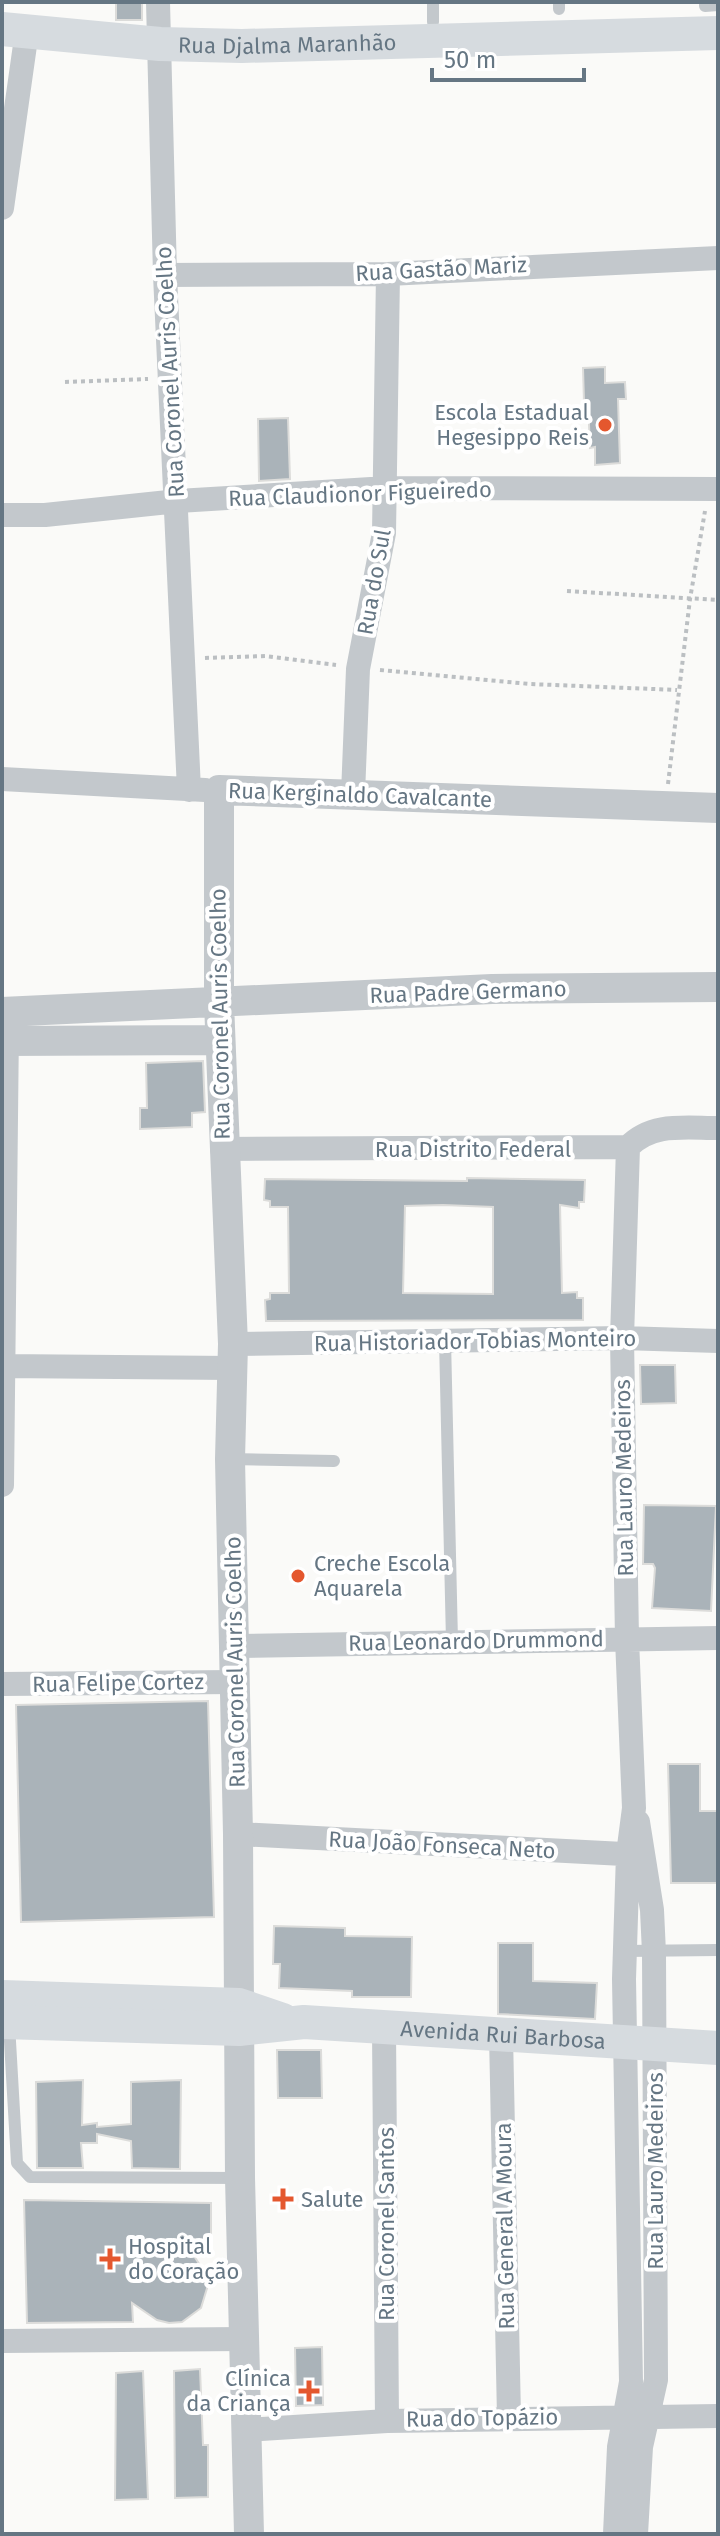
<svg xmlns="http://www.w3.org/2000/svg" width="720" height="2536" font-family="'Fira Sans',sans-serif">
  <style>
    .building { fill: #aab3b9; stroke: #dcdcda; stroke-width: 2; fill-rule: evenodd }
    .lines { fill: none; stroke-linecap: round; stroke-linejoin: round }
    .path { stroke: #bbbfc2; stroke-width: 4; stroke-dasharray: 4 4; stroke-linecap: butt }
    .service { stroke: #c3c8cc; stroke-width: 12 }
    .minor { stroke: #c3c8cc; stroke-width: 24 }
    .tertiary { stroke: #c3c8cc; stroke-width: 30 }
    .secondary { stroke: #d6dbdf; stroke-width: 34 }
    .poi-dot { fill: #e4572e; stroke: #fff; stroke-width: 3 }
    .labels { text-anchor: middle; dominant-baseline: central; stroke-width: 8; stroke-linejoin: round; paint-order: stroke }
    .street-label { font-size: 22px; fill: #657683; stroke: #fff }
    .poi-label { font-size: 22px; fill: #657683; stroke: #fff; text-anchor: start }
  </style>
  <rect width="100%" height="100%" fill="#fafaf8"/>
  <path class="building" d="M116,2H142V20H116Z
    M605,367V383L625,382L626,399H618L620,463L595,465V447L590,448L588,402H584L583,368Z
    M288,418L290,479L259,481L258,419Z
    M203,1061L205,1112L192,1113V1127L140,1129V1108H147L146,1063Z
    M467,1178L585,1180L584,1202H579V1208L560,1205L562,1293L577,1292V1298H583V1320L266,1321L265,1300L270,1299V1293H289L288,1207H270V1201L264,1200L265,1179L467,1181ZM443,1205L493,1207V1294L403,1293L405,1206Z
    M640,1365H675L676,1403L641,1404Z
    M644,1505L716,1506L711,1611L652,1608L655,1568L653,1564H643Z
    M208,1701L214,1917L21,1922L16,1705Z
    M668,1764H700V1811H718V1883H671Z
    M274,1926L345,1928V1936L412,1937L411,1997H352V1991L279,1988L280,1964H273Z
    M498,1943H533V1981L597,1983L595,2019L498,2014Z
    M277,2050H321L322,2098H278Z
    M83,2080L82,2125L97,2123V2127L131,2124V2082L181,2080L180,2169L132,2168L131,2141L97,2134V2143H81L83,2168H37L36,2082Z
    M24,2200L211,2203V2246L187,2245L205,2273L208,2285L201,2308L182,2322L169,2323L157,2320L132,2303L133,2322L27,2323Z
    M322,2347L323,2405L296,2406L295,2348Z
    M200,2369L203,2445H208V2497L175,2498L174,2371Z
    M143,2371L148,2499L115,2500L116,2373Z"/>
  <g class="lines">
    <path class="path" d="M65,382L148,379
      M567,591L718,600
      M205,658L265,656L336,665
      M380,670L530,684L677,690
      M668,784L690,599L705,511"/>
    <path class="service" d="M559,2V9
      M705,2V6L718,5
      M433,22V2
      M445,1340L452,1641
      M230,1459L334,1461
      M625,1951L718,1950
      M9,2024L17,2163L30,2177L240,2178"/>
    <path class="minor" d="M158,2L165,275L189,790
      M2,208L27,31
      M165,275L388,274L718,258
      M2,515H45L178,501L387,488L718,489
      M2,779L205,790
      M353,794L358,669L384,533L388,274
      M222,1149L628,1147C652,1122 685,1128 718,1128
      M233,1344L622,1338L718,1341
      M2,1366L232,1368
      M2,1485L7,1026
      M234,1646L718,1638
      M2,1684L234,1682
      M238,1834L643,1855
      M384,2028L387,2421
      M501,2035L509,2417
      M2,2341L243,2339
      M247,2430L387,2421L718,2416
      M615,2534L619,2447L631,2382L624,1979L628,1854L634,1808L627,1639L622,1338L628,1147
      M636,2534L641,2447L656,2380L654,1953L652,1910L638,1822"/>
    <path class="tertiary" d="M2,1012L492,989L718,987
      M2,1041L220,1040
      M249,2534L240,2178L238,1834L230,1459L233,1344L219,1003V790L718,808"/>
    <g class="secondary">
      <path id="s1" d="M2,29L160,44L242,46L718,33"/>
      <path d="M2,1997L239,2005L283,2020"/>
      <path id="s2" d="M2,2022L239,2029L304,2022L718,2048"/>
    </g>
  </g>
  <g class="poi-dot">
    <circle cx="605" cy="425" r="8"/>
    <circle cx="298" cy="1576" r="8"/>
    <path d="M279 2187h8v8h8v8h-8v8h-8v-8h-8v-8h8z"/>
    <path d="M106 2247h8v8h8v8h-8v8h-8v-8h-8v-8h8z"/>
    <path d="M305 2379h8v8h8v8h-8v8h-8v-8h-8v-8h8z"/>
  </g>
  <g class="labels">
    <g class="street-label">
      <text stroke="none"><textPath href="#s1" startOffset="286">Rua Djalma Maranhão</textPath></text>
      <text transform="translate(441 269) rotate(-3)">Rua Gastão Mariz</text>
      <text transform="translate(170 372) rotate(-93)">Rua Coronel Auris Coelho</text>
      <text transform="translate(360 494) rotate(-2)">Rua Claudionor Figueiredo</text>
      <text transform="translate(374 582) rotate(-80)">Rua do Sul</text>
      <text transform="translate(360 795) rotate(2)">Rua Kerginaldo Cavalcante</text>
      <text transform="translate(468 992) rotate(-2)">Rua Padre Germano</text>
      <text transform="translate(220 1014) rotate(-91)">Rua Coronel Auris Coelho</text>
      <text x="473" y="1149">Rua Distrito Federal</text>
      <text transform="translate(475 1341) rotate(-1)">Rua Historiador Tobias Monteiro</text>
      <text transform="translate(624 1478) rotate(-91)">Rua Lauro Medeiros</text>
      <text transform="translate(476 1641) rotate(-1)">Rua Leonardo Drummond</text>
      <text transform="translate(235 1662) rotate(-91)">Rua Coronel Auris Coelho</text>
      <text transform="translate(118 1683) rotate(-1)">Rua Felipe Cortez</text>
      <text transform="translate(442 1845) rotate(3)">Rua João Fonseca Neto</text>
      <text stroke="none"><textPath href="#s2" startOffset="502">Avenida Rui Barbosa</textPath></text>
      <text transform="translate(655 2171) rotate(-90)">Rua Lauro Medeiros</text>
      <text transform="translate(386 2224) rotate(-90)">Rua Coronel Santos</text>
      <text transform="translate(505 2226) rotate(-91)">Rua General A Moura</text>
      <text transform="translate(482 2418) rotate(-1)">Rua do Topázio</text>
    </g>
    <g class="poi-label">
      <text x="589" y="412" text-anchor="end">Escola Estadual<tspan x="589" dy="25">Hegesippo Reis</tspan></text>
      <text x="314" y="1563">Creche Escola<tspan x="314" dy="25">Aquarela</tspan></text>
      <text x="301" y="2199">Salute</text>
      <text x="128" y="2246">Hospital<tspan x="128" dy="25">do Coração</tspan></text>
      <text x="291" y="2378" text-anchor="end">Clínica<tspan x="291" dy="25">da Criança</tspan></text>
    </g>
  </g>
  <rect width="720" height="2536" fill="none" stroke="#657683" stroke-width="8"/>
  <path d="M432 68v12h152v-12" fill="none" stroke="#657683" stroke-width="4"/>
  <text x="444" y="68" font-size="24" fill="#657683" stroke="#ffffff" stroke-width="6" paint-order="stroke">50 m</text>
</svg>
